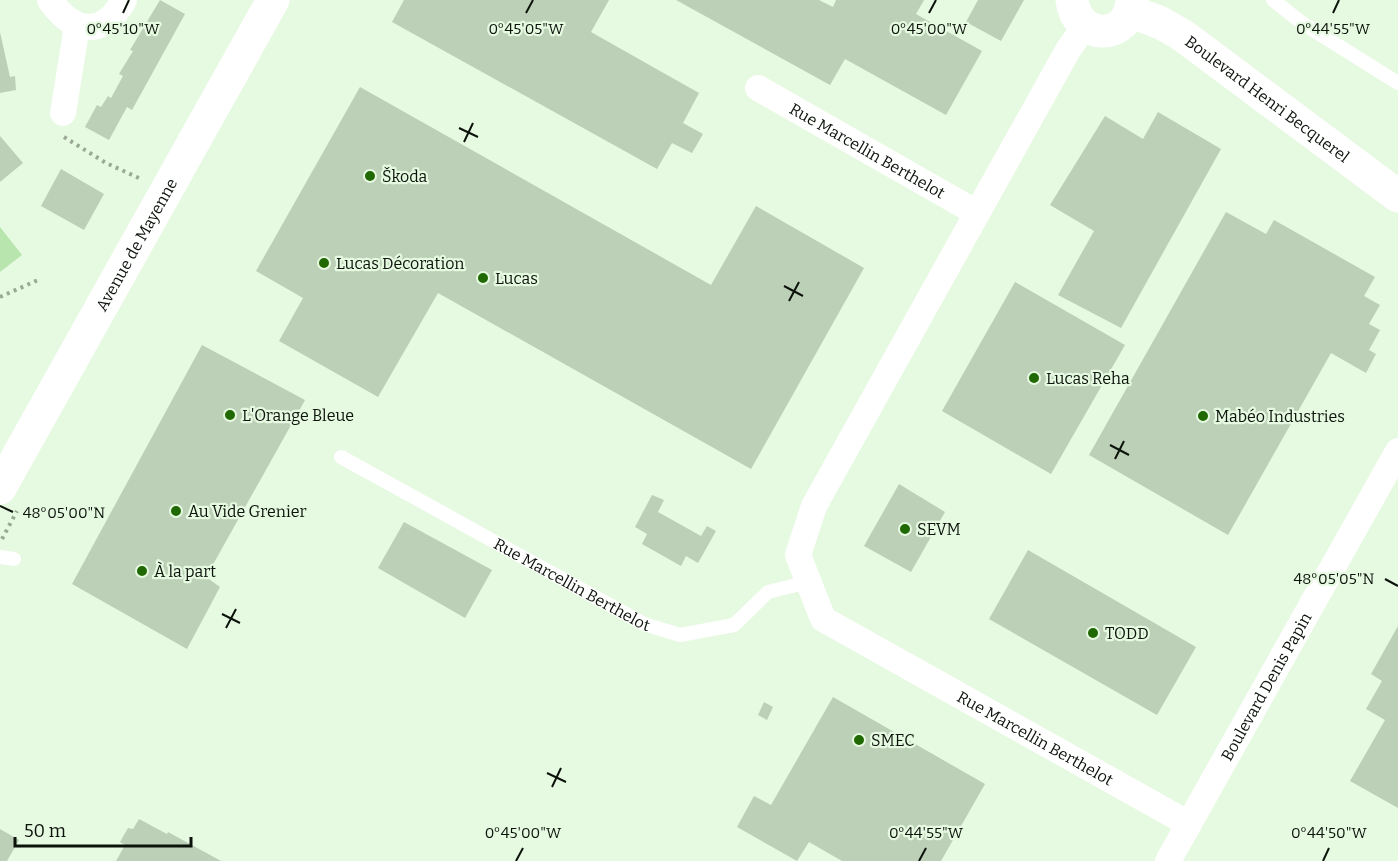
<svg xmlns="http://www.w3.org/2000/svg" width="1398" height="861" font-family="Bitter,serif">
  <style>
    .green { fill: #b8e5ad }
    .building { fill: #bccfb7 }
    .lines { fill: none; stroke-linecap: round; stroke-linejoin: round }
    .path { stroke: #9aa996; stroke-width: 4; stroke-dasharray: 3 4.5; stroke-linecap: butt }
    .lane { stroke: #fff; stroke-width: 14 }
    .street { stroke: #fff; stroke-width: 26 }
    .secondary { stroke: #fff; stroke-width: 33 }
    .ticks { fill: none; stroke: #0c130b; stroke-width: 2 }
    .poi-dot { fill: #206802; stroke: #e6f9e1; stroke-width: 2 }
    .labels { text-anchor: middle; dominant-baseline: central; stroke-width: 4.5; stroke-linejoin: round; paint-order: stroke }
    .street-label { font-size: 16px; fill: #0c130b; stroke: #e6f9e1 }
    .poi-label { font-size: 16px; fill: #0c130b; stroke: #e6f9e1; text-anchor: start }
    .ticks-label { font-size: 15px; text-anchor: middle; fill: #0c130b; stroke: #e6f9e1; stroke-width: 4.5; stroke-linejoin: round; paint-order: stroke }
  </style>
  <rect width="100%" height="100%" fill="#e6f9e1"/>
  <path class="green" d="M0,227L22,255L0,272Z"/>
  <path class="building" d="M160,0L185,14L132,110L127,107L109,140L85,127L97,105L101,107L108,96L111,98L123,76L119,74L133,51L130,50Z
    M404,0H609L591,32L699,93L683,123L703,134L692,153L672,143L657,169L392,22Z
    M676,0H819L833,7L836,0H924L916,14L982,51L946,115L845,59L830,85Z
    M978,0H1024L1001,41L966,22Z
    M0,32L10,77L15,76L16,90L0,93Z
    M360,87L711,285L756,206L864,268L751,469L438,293L378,397L279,341L303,298L256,271Z
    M1158,112L1221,149L1121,328L1058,295L1094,231L1050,205L1105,116L1143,139Z
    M0,136L23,163L0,182Z
    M61,169L104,194L84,230L41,206Z
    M1226,212L1266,234L1274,220L1375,277L1364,296L1380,305L1369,324L1380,330L1369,350L1376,354L1366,373L1331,353L1228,535L1089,455Z
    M1015,282L1125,345L1051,474L942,411Z
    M202,345L305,400L206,577L220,587L187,649L72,584Z
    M899,484L945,512L911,572L864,546Z
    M652,495L664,500L658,512L701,536L707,526L716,531L698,563L686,556L681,566L642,544L647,534L635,527Z
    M404,522L492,570L465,618L378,568Z
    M1028,550L1196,647L1157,715L989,619Z
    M1398,626V808L1350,781L1385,720L1366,709L1382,681L1371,674Z
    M833,697L985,784L941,861H842L809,842L797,861L737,827L754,796L771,805Z
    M764,702L773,707L767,720L758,715Z
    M139,819L167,834L168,832L221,861H116L125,845L120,842L128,828L133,829Z
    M0,829L19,840L7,861H0Z"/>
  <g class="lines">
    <path class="path" d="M64,137L106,163L141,179
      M0,297L38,280
      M2,539L17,511"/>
    <g class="lane">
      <path d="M1273,0L1302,23L1398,83"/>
      <path id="s1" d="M341,457L644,624L680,635L734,625L768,592L808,582"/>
      <path d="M0,557L14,559"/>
    </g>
    <g class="street">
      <path d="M50,0C73,33 102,39 124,0"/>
      <path id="s2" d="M1085,26L1068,50L814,506L798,555L823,619L1189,824"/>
      <path id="s3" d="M758,88L977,213"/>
      <path d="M63,113L77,26"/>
      <path id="s4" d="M1168,861L1398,451"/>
    </g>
    <g class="secondary">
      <path d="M1072,0C1077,42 1130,41 1132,0"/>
      <path id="s5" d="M1130,11L1161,23L1182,35L1398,196"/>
      <path id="s6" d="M0,488L273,0"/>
    </g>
  </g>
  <path class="ticks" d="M123,13L129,0M526,13L533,0M929,13L936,0M1333,13L1339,0M459,128L478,137M464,142L473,123M784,286L803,296M789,301L799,282M1110,445L1129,455M1115,459L1124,441M0,506L13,512M1385,579L1398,586M222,614L240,623M226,628L236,609M547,773L566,782M552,787L561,768M516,861L523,848M919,861L926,848M1323,861L1329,848"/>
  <g class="poi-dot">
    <circle cx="370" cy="176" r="6"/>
    <circle cx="324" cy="263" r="6"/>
    <circle cx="483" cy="278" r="6"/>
    <circle cx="1034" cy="378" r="6"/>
    <circle cx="230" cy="415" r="6"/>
    <circle cx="1203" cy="416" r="6"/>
    <circle cx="176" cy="511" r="6"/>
    <circle cx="905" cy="529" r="6"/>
    <circle cx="142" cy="571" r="6"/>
    <circle cx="1093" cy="633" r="6"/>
    <circle cx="859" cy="740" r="6"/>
  </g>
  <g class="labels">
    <g class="street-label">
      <text stroke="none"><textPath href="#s5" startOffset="164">Boulevard Henri Becquerel</textPath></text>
      <text stroke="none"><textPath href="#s3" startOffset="126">Rue Marcellin Berthelot</textPath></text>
      <text stroke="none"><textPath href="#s6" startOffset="279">Avenue de Mayenne</textPath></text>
      <text stroke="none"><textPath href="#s1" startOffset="264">Rue Marcellin Berthelot</textPath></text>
      <text stroke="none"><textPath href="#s4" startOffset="200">Boulevard Denis Papin</textPath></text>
      <text stroke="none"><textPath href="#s2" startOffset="915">Rue Marcellin Berthelot</textPath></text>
    </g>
    <g class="poi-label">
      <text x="382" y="176">Škoda</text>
      <text x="336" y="263">Lucas Décoration</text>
      <text x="495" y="278">Lucas</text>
      <text x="1046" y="378">Lucas Reha</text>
      <text x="242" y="415">L'Orange Bleue</text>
      <text x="1215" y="416">Mabéo Industries</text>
      <text x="188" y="511">Au Vide Grenier</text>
      <text x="917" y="529">SEVM</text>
      <text x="154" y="571">À la part</text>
      <text x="1105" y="633">TODD</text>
      <text x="871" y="740">SMEC</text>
    </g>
  </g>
  <g class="ticks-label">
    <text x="123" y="34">0°45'10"W</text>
    <text x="526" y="34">0°45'05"W</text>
    <text x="929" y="34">0°45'00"W</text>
    <text x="1333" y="34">0°44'55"W</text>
    <text x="64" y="518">48°05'00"N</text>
    <text x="1334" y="584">48°05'05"N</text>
    <text x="523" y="838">0°45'00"W</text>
    <text x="926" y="838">0°44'55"W</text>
    <text x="1329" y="838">0°44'50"W</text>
  </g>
  <path d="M15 837v9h176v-9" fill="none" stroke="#0c130b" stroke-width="3"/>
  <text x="24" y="837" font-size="18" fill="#0c130b" stroke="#e6f9e1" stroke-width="4.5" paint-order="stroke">50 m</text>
</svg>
